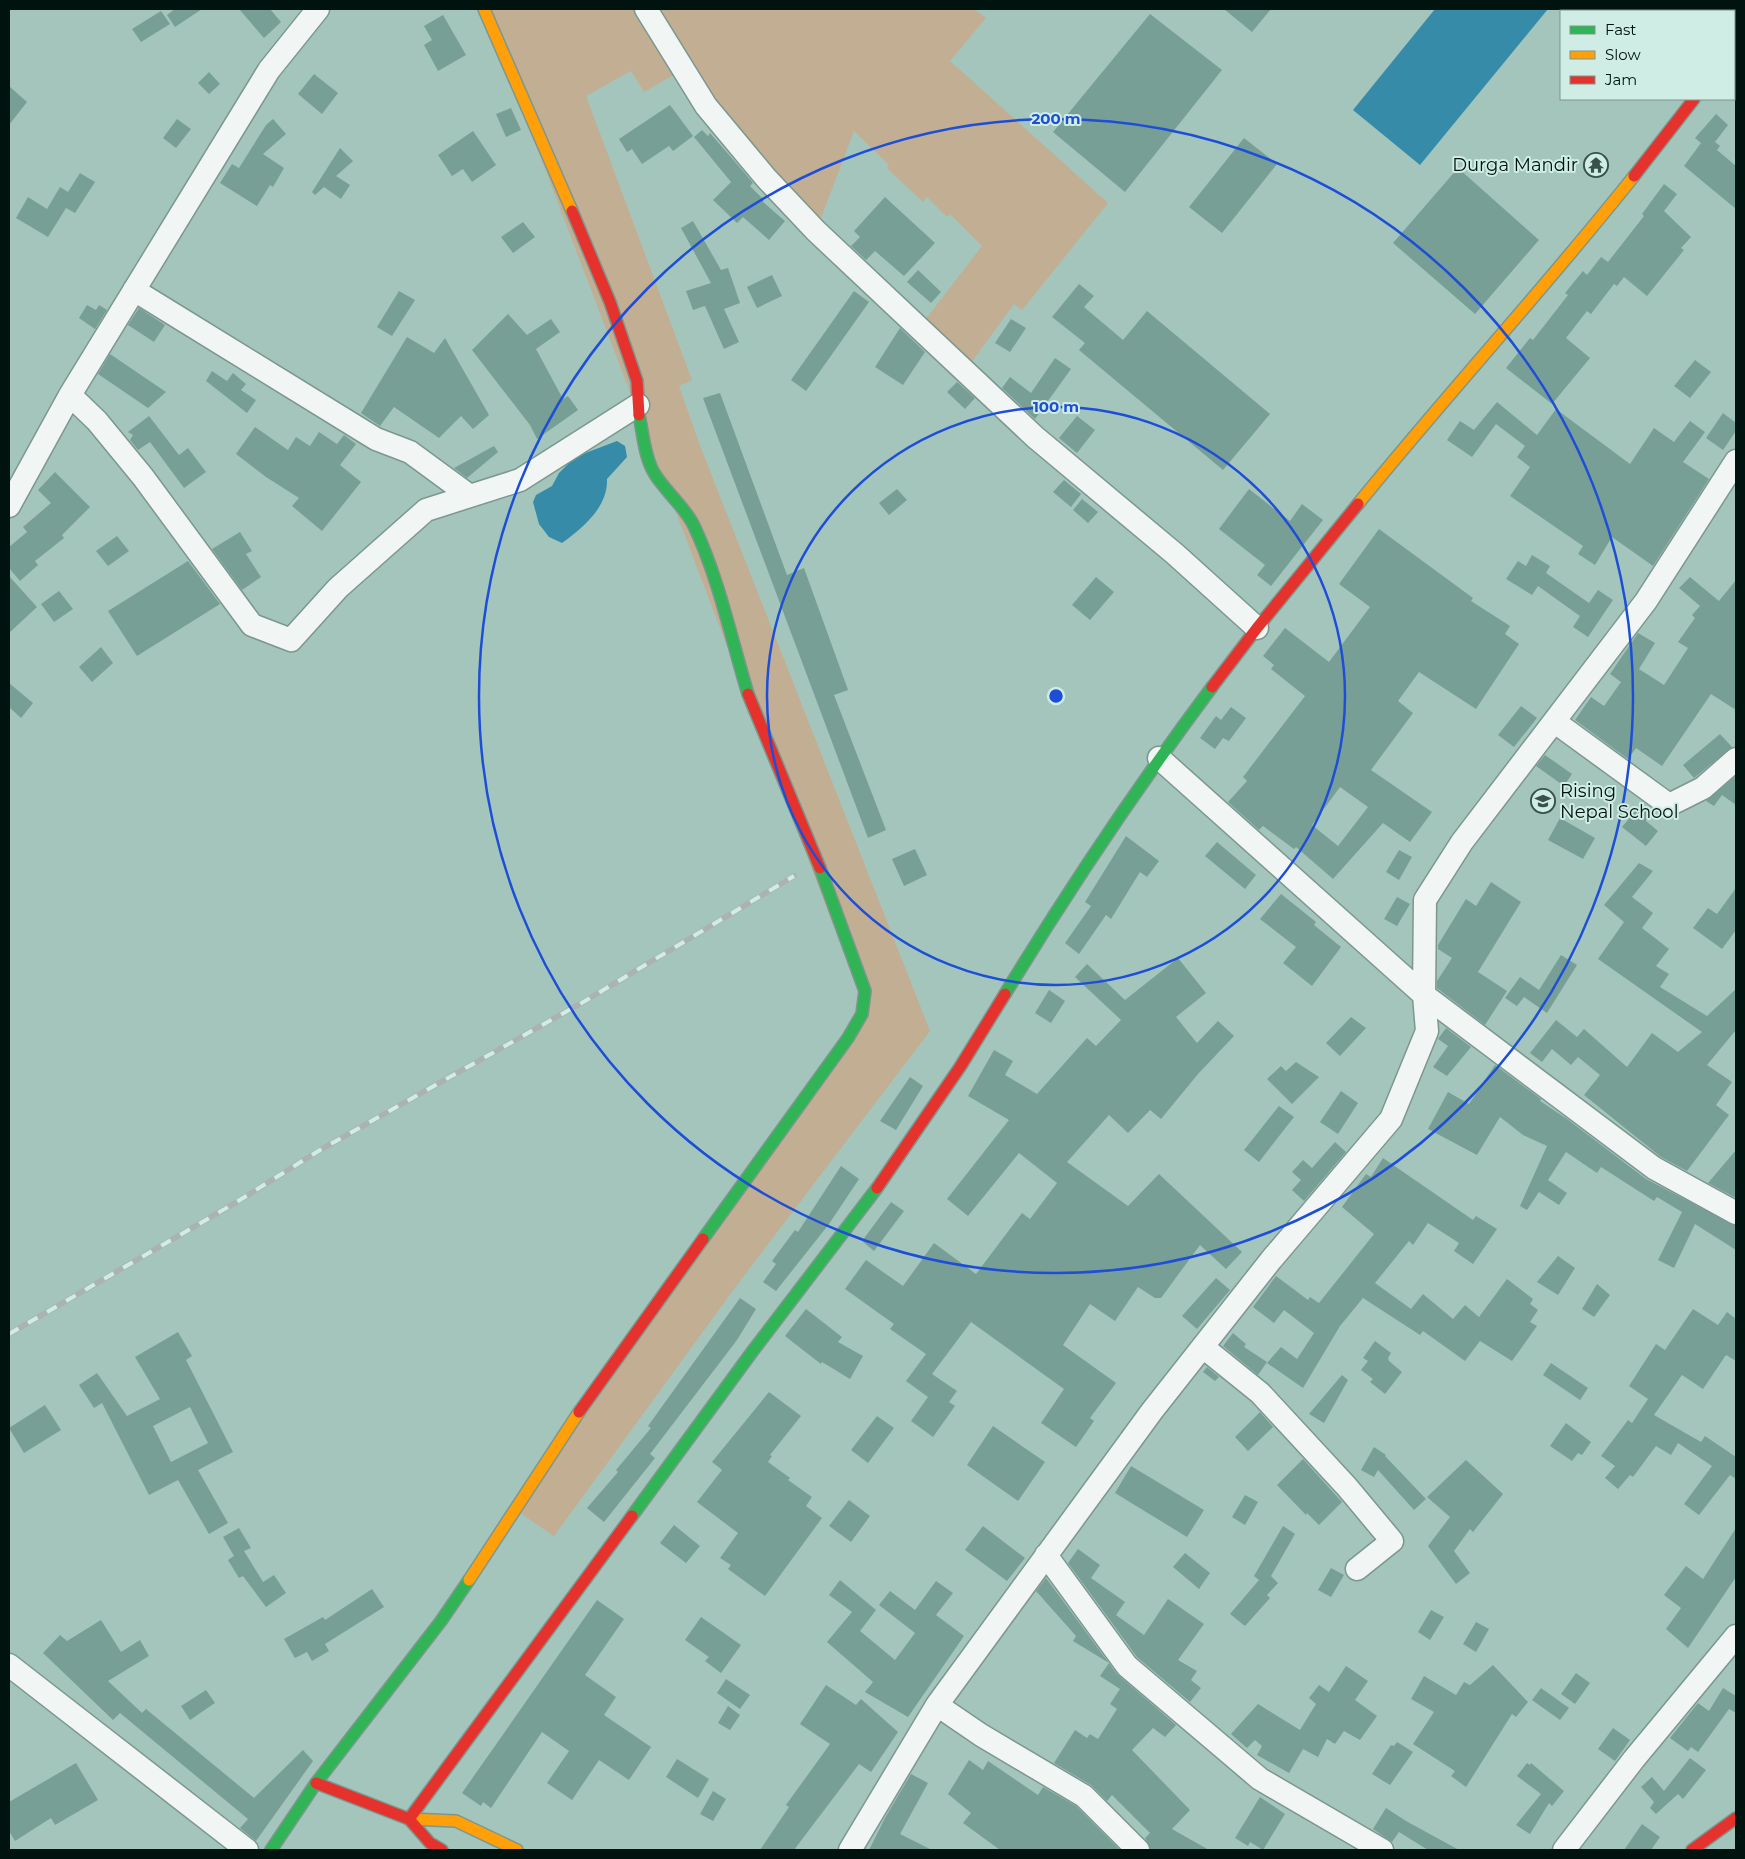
<svg xmlns="http://www.w3.org/2000/svg" width="1745" height="1859" font-family="Montserrat,sans-serif">
  <style>
    .green { fill: #c2ae92 }
    .water { fill: #368ba9 }
    .building { fill: #789f96; fill-rule: evenodd }
    .lines { fill: none; stroke-linecap: round; stroke-linejoin: round }
    .street-casing { stroke: #7c978f; stroke-width: 25 }
    .fast-casing { stroke: #7c978f; stroke-width: 14 }
    .slow-casing { stroke: #7c978f; stroke-width: 14 }
    .jam-casing { stroke: #7c978f; stroke-width: 14 }
    .street { stroke: #f1f6f5; stroke-width: 22 }
    .fast { stroke: #30b455; stroke-width: 11 }
    .slow { stroke: #ff9f0a; stroke-width: 11 }
    .jam { stroke: #e5322d; stroke-width: 11 }
    .rail-casing { stroke: #abb3b1; stroke-width: 5.5 }
    .rail { stroke: #cfede4; stroke-width: 4; stroke-dasharray: 11; stroke-linecap: butt }
    .ring { fill: none; stroke: #1d4ed8; stroke-width: 2.5 }
    .labels { text-anchor: middle; dominant-baseline: central; stroke-width: 4; stroke-linejoin: round; paint-order: stroke }
    .poi-label { font-size: 18px; fill: #00130e; stroke: #cfede4; text-anchor: end }
    .centre { fill: #1d4ed8; stroke: #cfede4; stroke-width: 2.5 }
    .ring-label { font-size: 15px; text-anchor: middle; font-weight: bold; fill: #1d4ed8; stroke: #cfede4; stroke-width: 4; stroke-linejoin: round; paint-order: stroke }
  </style>
  <rect width="100%" height="100%" fill="#a3c5bc"/>
  <path class="green" d="M484,9H974L986,18L950,61L1108,203L1022,310L1014,304L965,371L919,328L982,246L950,214L947,217L927,197L923,202L887,168L889,165L854,131L816,231L682,70L644,92L631,71L586,96L692,380L679,386L699,443L930,1031L737,1285L554,1536L516,1510L865,1008Z"/>
  <path class="water" d="M1435,9H1548L1420,165L1353,110Z
    M617,441L625,446L627,457L607,479C608,507 583,528 562,543L549,537L539,524L533,502L536,495L552,486L559,473L575,457Z"/>
  <path class="building" d="M175,9H202L175,27L167,15Z
    M239,9H270L281,22L264,38Z
    M1224,9H1271L1252,32Z
    M161,11L170,24L141,42L132,29Z
    M1150,14L1222,70L1125,192L1053,132Z
    M443,15L466,55L438,71L424,45L432,40L424,26Z
    M209,72L220,84L209,94L198,83Z
    M314,74L338,93L322,114L298,94Z
    M9,86L27,102L9,125Z
    M670,105L693,136L673,151L669,146L642,164L632,149L627,152L619,139Z
    M511,108L521,130L506,137L496,114Z
    M1716,114L1728,125L1715,142L1720,146L1717,150L1736,166V209L1684,166L1701,143L1695,138Z
    M177,119L191,129L176,148L163,138Z
    M273,119L286,134L263,154L284,168L273,187L270,185L257,206L220,183L232,164L239,168L266,125Z
    M702,130L708,136L710,133L743,171L753,183L750,186L764,200L763,202L785,221L769,240L743,217L737,223L713,200L731,182L694,137Z
    M473,131L496,165L472,182L463,169L452,176L438,155Z
    M1244,138L1277,164L1222,233L1189,207Z
    M340,148L353,161L336,176L350,185L341,199L324,187L315,195L312,192Z
    M1458,168L1539,240L1475,314L1393,243Z
    M80,173L95,182L75,213L66,208L48,237L16,218L28,197L47,209L60,187L68,192Z
    M1664,184L1677,194L1664,211L1691,237L1681,248L1684,250L1647,296L1624,277L1617,286L1614,284L1591,314L1587,311L1566,338L1590,358L1552,404L1506,368L1530,338L1533,340L1568,295L1565,293L1583,271L1587,275L1601,257L1608,262L1644,216L1642,214Z
    M885,197L935,243L904,276L875,251L866,260L851,246L860,237L854,231Z
    M693,221L721,270L728,268L740,303L724,309L739,342L724,349L705,306L693,310L686,291L711,283L681,228Z
    M523,222L535,237L513,253L501,237Z
    M918,270L941,292L931,303L907,282Z
    M772,275L782,296L757,308L747,287Z
    M1079,284L1094,296L1084,307L1123,340L1147,311L1270,414L1223,470L1079,350L1085,343L1052,317Z
    M399,291L415,300L392,336L377,327Z
    M854,291L869,302L806,391L791,380Z
    M87,305L96,310L99,305L107,310L95,329L79,318Z
    M139,308L165,325L154,342L128,325Z
    M508,314L527,335L551,319L560,332L536,349L563,399L568,396L578,410L537,439L530,425L472,350Z
    M1011,319L1026,328L1010,352L995,343Z
    M900,328L925,352L903,385L875,367Z
    M407,337L434,353L445,338L489,415L473,429L461,416L439,438L394,407L380,426L361,413Z
    M110,354L166,392L148,408L98,374Z
    M1055,358L1071,369L1035,419L1002,388L1010,377L1031,393Z
    M1695,360L1711,372L1690,398L1674,386Z
    M212,371L227,381L233,373L246,384L241,390L256,400L247,413L206,381Z
    M957,382L975,398L965,409L947,392Z
    M720,393L787,575L804,568L848,690L834,695L886,830L868,838L703,398Z
    M1497,402L1537,435L1556,409L1630,464L1654,428L1674,442L1690,421L1705,432L1683,462L1709,479L1653,566L1612,537L1595,565L1578,554L1583,546L1510,496L1530,467L1517,457L1525,446L1496,424L1472,457L1447,440L1460,421L1474,430Z
    M1723,413L1736,423V431L1723,450L1706,438Z
    M149,416L179,455L188,448L206,472L184,488L150,442L138,450L130,440L133,435L128,432Z
    M1077,416L1095,430L1077,453L1059,438Z
    M255,427L288,450L296,437L310,446L319,432L337,444L344,435L356,444L340,465L361,482L322,531L292,506L299,498L266,477L236,454Z
    M494,446L498,452L467,478L454,468Z
    M55,472L90,507L62,535L64,538L35,561L38,565L20,581L9,568V547L27,532L23,527L51,503L38,490Z
    M1064,480L1081,494L1071,507L1053,492Z
    M897,489L907,500L889,515L879,503Z
    M1249,489L1290,521L1302,504L1323,520L1271,586L1257,575L1265,565L1219,529Z
    M1082,499L1098,512L1088,523L1073,510Z
    M1379,529L1473,598L1471,601L1510,626L1505,634L1519,644L1476,709L1419,672L1398,701L1413,713L1371,770L1432,812L1410,842L1383,823L1333,879L1296,847L1294,849L1263,826L1259,830L1228,802L1247,781L1243,777L1305,696L1271,669L1274,665L1263,656L1285,628L1329,662L1370,607L1339,584ZM1340,787L1368,807L1338,846L1312,825Z
    M240,532L252,551L246,554L261,577L242,590L212,549Z
    M117,536L129,551L108,566L96,551Z
    M1532,555L1550,566L1546,573L1589,603L1598,590L1613,600L1588,637L1573,627L1580,616L1538,586L1532,595L1506,579L1518,561L1526,566Z
    M188,561L220,604L137,656L108,611Z
    M9,576L37,607L9,633Z
    M1096,577L1114,592L1090,620L1072,605Z
    M1690,577L1719,601L1736,580V710L1711,694L1662,766L1636,748L1628,759L1575,720L1591,697L1604,706L1621,682L1610,674L1638,633L1655,643L1639,669L1664,685L1688,648L1678,642L1695,618L1692,615L1700,606L1679,588Z
    M59,591L73,609L54,622L41,604Z
    M101,647L113,663L92,682L79,667Z
    M9,683L33,703L21,718L9,707Z
    M1521,706L1537,718L1514,747L1498,735Z
    M1231,707L1246,718L1229,741L1223,738L1215,749L1200,738L1216,716L1221,720Z
    M1720,734L1732,747L1694,778L1683,765Z
    M1545,755L1572,774L1564,786L1536,766Z
    M1736,776V805L1722,795L1714,806L1706,801Z
    M1641,804L1652,813L1646,821L1658,831L1646,846L1622,827Z
    M1560,818L1595,838L1583,859L1548,840Z
    M1126,836L1159,861L1147,877L1140,872L1111,919L1106,915L1079,954L1065,943L1091,906L1085,902Z
    M1217,842L1256,875L1245,889L1205,856Z
    M915,849L927,875L904,886L892,859Z
    M1399,850L1412,857L1399,880L1386,872Z
    M1639,863L1653,871L1632,897L1653,913L1642,928L1669,949L1656,966L1669,974L1660,987L1707,1016L1736,989V1030L1707,1065L1732,1082L1716,1105L1729,1115L1687,1171L1661,1157L1584,1095L1600,1075L1578,1057L1571,1065L1552,1049L1542,1062L1530,1053L1556,1020L1577,1037L1584,1029L1627,1067L1652,1033L1678,1052L1702,1032L1598,959L1624,922L1604,905Z
    M1491,882L1521,902L1478,972L1507,991L1485,1025L1437,988V981L1452,958L1438,949V945L1466,899L1476,906Z
    M1736,888V930L1722,949L1693,928L1708,908L1717,914Z
    M1281,894L1316,922L1314,925L1341,947L1312,986L1283,963L1296,947L1260,919Z
    M1397,897L1410,904L1397,926L1384,919Z
    M1561,955L1577,965L1547,1013L1524,997L1517,1006L1505,998L1520,977L1539,990Z
    M1178,958L1206,993L1176,1017L1197,1043L1218,1021L1234,1036L1198,1074L1161,1119L1150,1110L1128,1133L1109,1115L1067,1162L1128,1206L1159,1174L1242,1252L1226,1269L1200,1245L1161,1298H1155L1138,1287L1115,1321L1090,1304L1063,1345L1116,1383L1090,1418L1094,1421L1076,1447L1041,1423L1064,1389L971,1322L932,1374L957,1391L949,1402L955,1406L933,1437L911,1421L928,1397L906,1381L926,1354L890,1329L894,1324L845,1289L866,1260L903,1286L934,1243L976,1274L1022,1213L1030,1219L1057,1183L1019,1153L968,1216L947,1199L1009,1120L968,1096L994,1050L1013,1061L1005,1075L1037,1094L1087,1038L1096,1046L1121,1020L1075,977L1087,964L1125,1000Z
    M1049,990L1065,1001L1051,1023L1035,1013Z
    M1351,1017L1366,1028L1340,1056L1326,1043Z
    M1446,1028L1471,1047L1447,1076L1433,1067L1448,1046L1438,1039Z
    M1296,1062L1319,1077L1292,1104L1267,1079L1281,1066L1286,1071Z
    M1495,1065L1541,1099L1540,1101L1567,1119L1646,1179L1736,1226V1250L1695,1224L1674,1268L1658,1260L1682,1212L1657,1197L1654,1201L1601,1167L1597,1173L1566,1152L1548,1180L1567,1193L1559,1205L1539,1192L1527,1210L1520,1206L1547,1146L1523,1135L1500,1117L1477,1155L1428,1129L1448,1092L1469,1104Z
    M910,1077L923,1086L896,1130L880,1121Z
    M1341,1091L1358,1103L1338,1134L1320,1122Z
    M1279,1106L1294,1117L1259,1162L1244,1150Z
    M1335,1142L1346,1152L1304,1201L1292,1190L1301,1180L1292,1172L1303,1160L1312,1168Z
    M1736,1150V1198L1708,1183Z
    M1383,1158L1473,1220L1476,1216L1497,1229L1473,1264L1454,1251L1459,1243L1428,1223L1413,1245L1409,1241L1375,1283L1411,1309L1423,1294L1453,1319L1465,1305L1479,1317L1507,1279L1533,1299L1530,1304L1538,1310L1530,1322L1537,1326L1512,1361L1480,1341L1465,1361L1423,1331L1420,1335L1363,1298L1340,1326L1303,1388L1267,1363L1281,1347L1297,1359L1314,1333L1284,1310L1274,1323L1253,1307L1276,1276L1308,1300L1310,1297L1319,1303L1374,1234L1342,1207L1366,1174L1371,1177Z
    M841,1166L859,1179L829,1224L776,1291L763,1282L776,1264L772,1261L795,1230L798,1232Z
    M891,1202L904,1211L874,1251L862,1241Z
    M1558,1256L1575,1268L1558,1295L1537,1282Z
    M1216,1278L1230,1290L1197,1329L1182,1316Z
    M1597,1284L1610,1295L1594,1317L1582,1309Z
    M740,1298L756,1309L737,1340L650,1454L655,1458L604,1522L587,1508L618,1472L616,1470L651,1428L648,1426Z
    M806,1309L842,1337L838,1342L863,1356L850,1379L822,1362L821,1364L785,1336Z
    M1693,1309L1718,1325L1727,1312L1736,1319V1361L1726,1355L1703,1389L1682,1375L1654,1415L1701,1442L1705,1436L1736,1457V1479L1730,1475L1699,1515L1684,1504L1712,1466L1678,1443L1671,1455L1656,1446L1633,1477L1630,1475L1618,1489L1605,1478L1615,1466L1601,1456L1628,1420L1632,1423L1648,1399L1629,1386L1656,1344L1665,1350Z
    M178,1332L192,1356L186,1360L233,1452L198,1470L228,1523L209,1534L178,1480L149,1495L102,1403L94,1408L79,1385L97,1373L127,1416L160,1399L135,1357ZM190,1407L208,1443L171,1462L153,1426Z
    M1233,1333L1246,1344L1244,1347L1267,1362L1258,1375L1223,1346Z
    M1375,1341L1391,1353L1388,1358L1389,1361L1402,1372L1385,1394L1370,1382L1373,1379L1361,1370L1368,1361L1363,1358Z
    M1551,1363L1588,1388L1580,1400L1543,1375Z
    M1207,1367L1219,1377L1215,1381L1203,1372Z
    M1342,1375L1348,1380L1324,1423L1309,1414Z
    M769,1392L801,1416L770,1455L772,1456L768,1462L790,1478L788,1480L812,1497L806,1506L822,1518L765,1596L728,1569L731,1565L720,1558L738,1533L697,1502L722,1470L712,1462Z
    M45,1405L61,1430L24,1453L9,1428Z
    M1260,1412L1273,1427L1248,1451L1235,1437Z
    M877,1416L894,1428L868,1463L851,1450Z
    M1566,1423L1591,1442L1582,1455L1578,1453L1572,1461L1550,1446Z
    M993,1426L1045,1462L1018,1501L967,1465Z
    M1374,1447L1386,1455L1385,1456L1426,1499L1414,1510L1378,1470L1374,1477L1361,1470Z
    M1303,1459L1342,1502L1319,1525L1307,1513L1306,1515L1277,1485Z
    M1466,1460L1503,1494L1473,1532L1470,1529L1454,1551L1470,1573L1456,1584L1428,1546L1450,1517L1427,1497Z
    M1131,1466L1204,1510L1187,1537L1115,1493Z
    M1245,1495L1258,1502L1245,1525L1232,1517Z
    M849,1500L870,1516L851,1542L829,1526Z
    M674,1525L700,1546L686,1563L660,1543Z
    M983,1526L1025,1558L1007,1581L965,1550Z
    M1283,1526L1295,1534L1271,1576L1278,1583L1267,1595L1270,1598L1245,1626L1230,1614L1259,1580L1254,1576Z
    M239,1528L251,1548L244,1551L263,1582L274,1575L286,1593L266,1607L243,1576L239,1578L228,1560L234,1556L223,1537Z
    M1736,1528V1577L1688,1648L1666,1629L1681,1608L1664,1595L1686,1566L1703,1579Z
    M1078,1549L1100,1565L1091,1578L1125,1602L1116,1615L1144,1635L1168,1599L1204,1624L1178,1660L1197,1671L1191,1680L1201,1688L1190,1702L1137,1657L1068,1563Z
    M1185,1553L1210,1573L1199,1589L1173,1567Z
    M1331,1568L1344,1575L1331,1597L1318,1590Z
    M1046,1578L1117,1674L1176,1725L1165,1737L1153,1728L1132,1750L1190,1810L1172,1829L1209,1850H1151L1145,1838L1150,1833L1112,1795L1107,1801L1091,1785L1054,1763L1075,1730L1087,1738L1090,1734L1098,1739L1117,1709L1110,1704L1120,1689L1100,1676L1109,1663L1073,1641L1076,1636L1036,1591Z
    M840,1580L876,1610L860,1631L895,1660L915,1633L879,1605L890,1591L915,1610L936,1581L953,1593L936,1615L964,1636L908,1717L865,1692L873,1682L827,1642L852,1612L829,1595Z
    M372,1589L384,1607L325,1644L329,1651L312,1661L307,1652L295,1658L284,1639L323,1617L325,1620Z
    M597,1600L624,1619L585,1675L616,1697L604,1715L651,1747L629,1780L599,1760L572,1800L547,1783L569,1751L542,1732L491,1808L483,1802L481,1806L462,1793Z
    M1431,1610L1444,1617L1430,1640L1418,1632Z
    M701,1617L741,1645L721,1673L705,1661L709,1657L685,1640Z
    M101,1620L121,1652L140,1640L149,1656L108,1681L142,1713L146,1709L254,1798L303,1750L313,1761L256,1841L240,1828L248,1819L120,1713L113,1720L43,1653L60,1635L67,1641Z
    M1476,1622L1489,1629L1476,1652L1463,1644Z
    M1493,1665L1528,1702L1516,1717L1512,1714L1466,1787L1451,1776L1455,1771L1413,1744L1434,1712L1411,1699L1424,1676L1456,1695L1464,1682L1470,1685Z
    M1346,1666L1368,1681L1355,1700L1377,1716L1360,1740L1344,1731L1335,1744L1327,1739L1318,1757L1303,1749L1289,1773L1257,1755L1262,1746L1255,1740L1247,1748L1231,1734L1258,1704L1300,1730L1316,1704L1309,1698L1319,1685L1329,1692Z
    M1576,1673L1590,1683L1575,1704L1561,1694Z
    M726,1679L750,1695L740,1709L717,1693Z
    M826,1685L856,1705L861,1699L898,1732L871,1772L859,1764L794,1850H760L789,1807L786,1805L830,1744L800,1724Z
    M1541,1688L1569,1708L1560,1720L1532,1700Z
    M1723,1688L1736,1696V1713L1729,1709L1698,1752L1691,1747L1688,1751L1670,1738L1698,1703L1709,1711Z
    M206,1690L215,1703L190,1720L181,1706Z
    M728,1706L740,1715L730,1730L718,1723Z
    M1613,1728L1630,1740L1615,1761L1598,1749Z
    M1397,1742L1413,1752L1390,1785L1372,1774L1391,1745L1394,1746Z
    M1690,1758L1706,1770L1683,1799L1678,1794L1656,1814L1650,1808L1654,1802L1641,1787L1652,1777L1664,1791Z
    M677,1759L709,1779L698,1798L666,1777Z
    M969,1760L983,1770L988,1761L1038,1795L1043,1787L1076,1806L1120,1850H1000L963,1823L971,1813L948,1794Z
    M76,1763L98,1800L55,1825L51,1818L15,1841L9,1831V1802Z
    M1527,1763L1530,1765L1531,1763L1564,1791L1552,1806L1549,1803L1530,1834L1516,1825L1541,1794L1517,1776Z
    M911,1774L928,1783L900,1834L932,1850H869L885,1818Z
    M713,1791L726,1799L713,1821L700,1814Z
    M1260,1797L1285,1814L1263,1850L1250,1842L1248,1846L1235,1838Z
    M1386,1808L1406,1821L1459,1850H1428L1399,1832L1392,1842L1373,1829Z
    M1642,1824L1660,1837L1651,1850H1624Z"/>
  <g class="lines">
    <defs>
      <path id="street" d="M646,9L706,106L766,178L816,231L1035,437L1175,554L1257,628
        M134,290L376,439L410,452L470,496
        M70,395L97,421L143,477L252,625L291,640L338,588L426,510L520,480L638,405
        M9,506L70,395L269,70L318,9
        M1555,722L1669,805L1703,788L1736,759
        M1159,758L1424,995L1654,1168L1736,1213
        M1203,1347L1260,1393L1347,1487L1392,1541L1357,1569
        M1046,1555L1127,1666L1260,1779L1382,1850
        M9,1665L247,1850
        M937,1705L981,1735L1084,1796L1138,1850
        M850,1850L937,1705L1152,1411L1271,1260L1391,1119L1427,1031L1424,995L1425,900L1462,842L1646,601L1736,461
        M1564,1850L1634,1759L1736,1636"/>
      <path id="fast" d="M639,415C643,433 644,454 653,471C664,491 684,505 694,526C719,579 731,638 748,694
        M1005,994C1069,889 1138,786 1212,687
        M703,1239L848,1038L862,1014L865,991L820,868
        M632,1516L752,1352L877,1188
        M316,1783L441,1621L469,1580
        M271,1850L316,1783"/>
      <path id="slow" d="M484,9L572,211
        M1358,504C1448,393 1545,288 1634,176
        M469,1580L579,1412
        M409,1819L456,1821L517,1850"/>
      <path id="jam" d="M1734,48L1736,45
        M1634,176L1694,99
        M572,211L610,302L637,381L639,415
        M1212,687L1257,628L1358,504
        M748,694L820,868
        M877,1188L960,1067L1005,994
        M579,1412L703,1239
        M316,1783L409,1819L430,1843L442,1850
        M409,1819L632,1516
        M1692,1850L1736,1818"/>
    </defs>
    <use href="#street" class="street-casing"/>
    <use href="#fast" class="fast-casing"/>
    <use href="#slow" class="slow-casing"/>
    <use href="#jam" class="jam-casing"/>
    <use href="#street" class="street"/>
    <use href="#fast" class="fast"/>
    <use href="#slow" class="slow"/>
    <use href="#jam" class="jam"/>
    <defs>
      <path id="rail" d="M9,1334L235,1203L320,1150L585,1001L794,876"/>
    </defs>
    <use href="#rail" class="rail-casing"/>
    <use href="#rail" class="rail"/>
  </g>
  <g class="ring">
    <circle cx="1056" cy="696" r="289"/>
    <circle cx="1056" cy="696" r="577"/>
  </g>
  <defs>
    <symbol id="temple-ring" viewBox="-11 -11 22 22"><circle r="9.5" fill="#cfede4" stroke="#39514b" stroke-width="1.5"/><path d="M0-6L5-2H3V0L6.5 2.5H4V6H1.5V3h-3V6H-4V2.5H-6.5L-3 0V-2H-5Z" fill="#39514b"/></symbol>
    <symbol id="school-ring" viewBox="-11 -11 22 22"><circle r="9.5" fill="#cfede4" stroke="#39514b" stroke-width="1.5"/><path d="M0-5L7-2L0 1L-7-2ZM-4 1L0 2.5L4 1V4Q0 6-4 4Z" fill="#39514b"/></symbol>
  </defs>
  <g fill-rule="evenodd">
    <use href="#temple-ring" x="1582" y="151" width="28" height="28"/>
    <use href="#school-ring" x="1529" y="787" width="28" height="28"/>
  </g>
  <g class="labels">
    <g class="poi-label">
      <text x="1578" y="165">Durga Mandir</text>
      <text x="1560" y="791" text-anchor="start">Rising<tspan x="1560" dy="21">Nepal School</tspan></text>
    </g>
  </g>
  <circle cx="1056" cy="696" r="8" class="centre"/>
  <g class="ring-label">
    <text x="1056" y="124">200 m</text>
    <text x="1056" y="412">100 m</text>
  </g>
  <rect width="1745" height="1859" fill="none" stroke="#00130e" stroke-width="20"/>
  <rect x="1560" y="10" width="175" height="90" fill="#cfede4" stroke="#7c968e"/>
  <rect x="1570" y="26" width="25" height="8" fill="#30b455" stroke="#7c968e"/>
  <text x="1605" y="35" font-size="15" fill="#00130e">Fast</text>
  <rect x="1570" y="51" width="25" height="8" fill="#ff9f0a" stroke="#7c968e"/>
  <text x="1605" y="60" font-size="15" fill="#00130e">Slow</text>
  <rect x="1570" y="76" width="25" height="8" fill="#e5322d" stroke="#7c968e"/>
  <text x="1605" y="85" font-size="15" fill="#00130e">Jam</text>
</svg>
